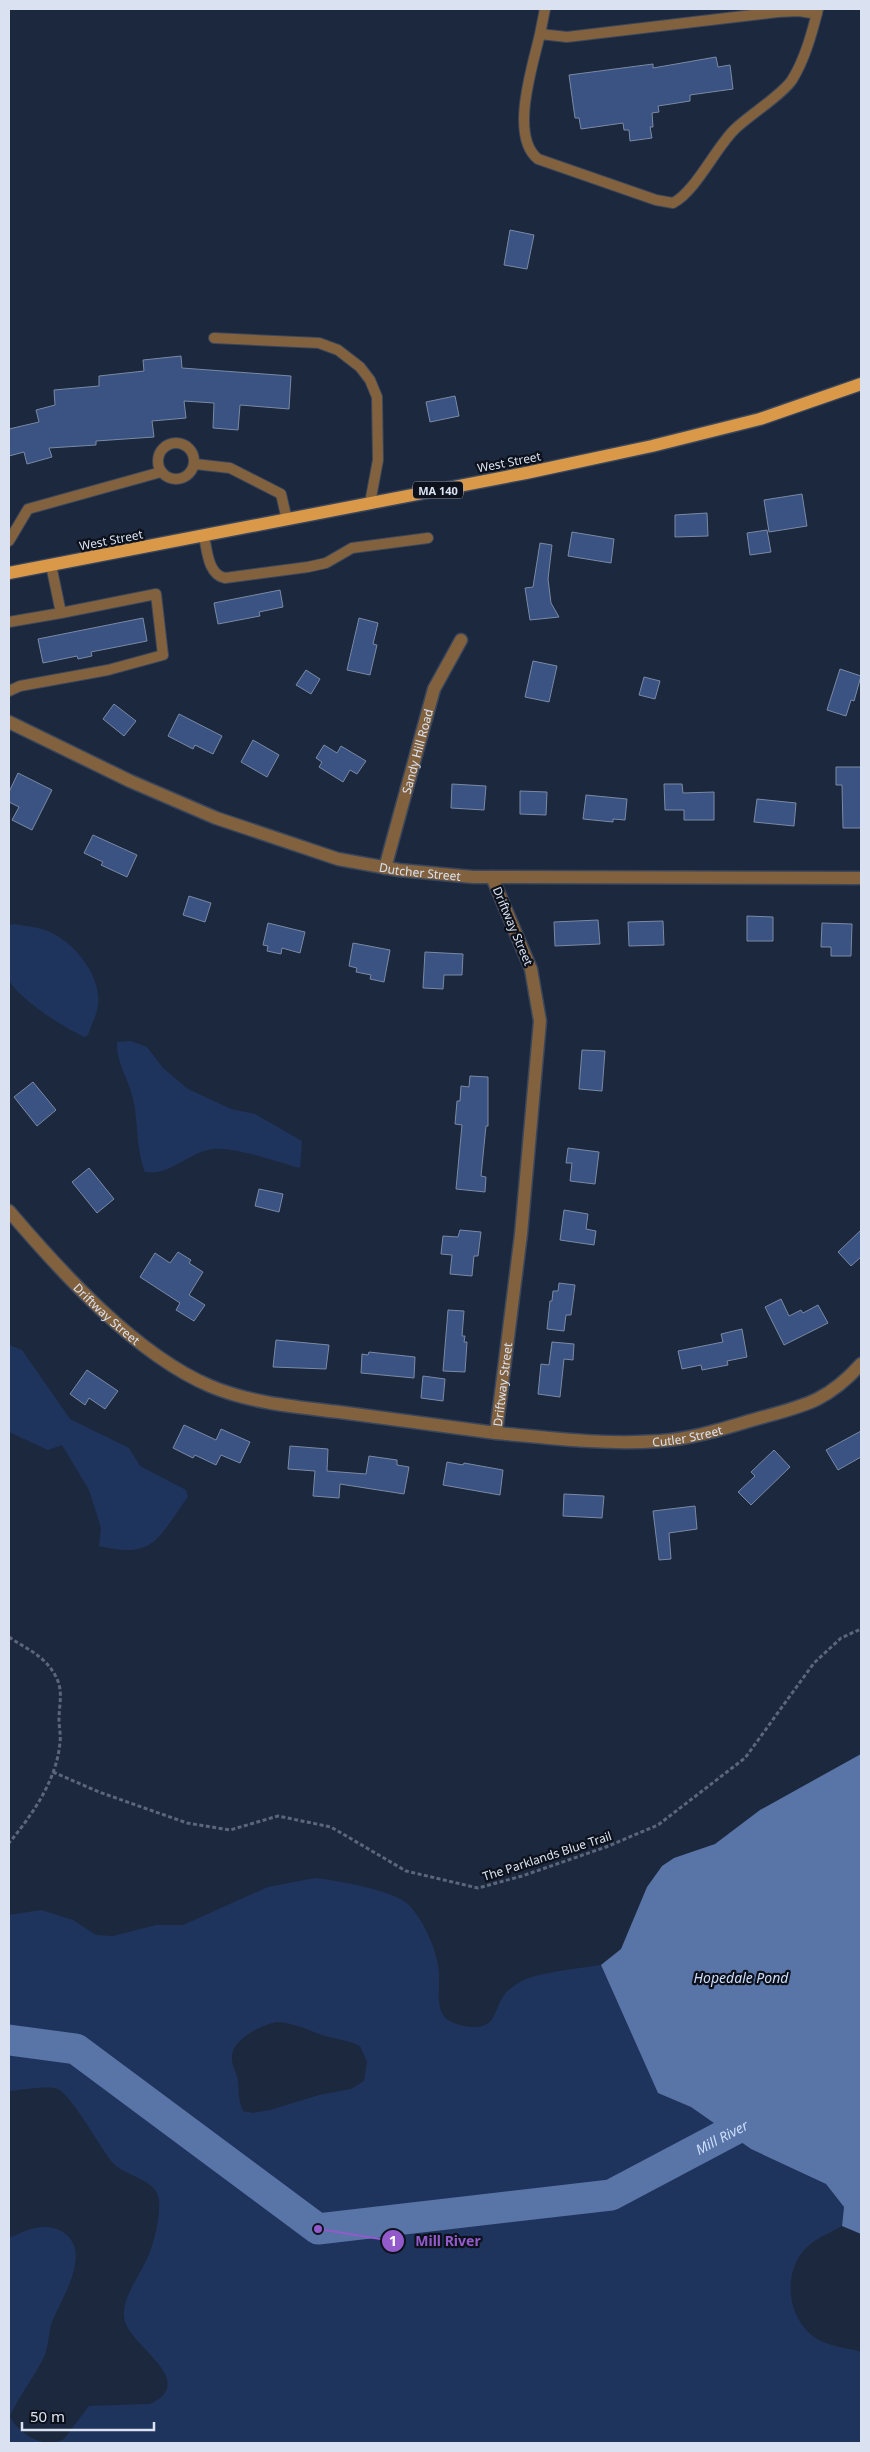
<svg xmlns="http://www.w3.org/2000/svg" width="870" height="2452" font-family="'Noto Sans',sans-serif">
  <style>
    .green { fill: #1f345c; fill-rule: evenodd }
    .water { fill: #5974a6 }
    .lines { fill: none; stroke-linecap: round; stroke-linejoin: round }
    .river { stroke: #5974a6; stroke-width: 31 }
    .building { fill: #3a5383; stroke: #7a89a4 }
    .service-casing { stroke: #3a465b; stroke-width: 12 }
    .minor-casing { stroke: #3a465b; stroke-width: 15 }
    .tertiary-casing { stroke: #3a465b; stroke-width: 15 }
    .primary-casing { stroke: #3a465b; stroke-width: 15 }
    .path { stroke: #5b667a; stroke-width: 3; stroke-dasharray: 4 2.5; stroke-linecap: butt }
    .service { stroke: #81613e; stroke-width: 10 }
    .minor { stroke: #81613e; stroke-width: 12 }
    .tertiary { stroke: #81613e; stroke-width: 12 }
    .primary { stroke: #da9849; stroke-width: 12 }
    .labels { text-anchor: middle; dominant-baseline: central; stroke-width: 4.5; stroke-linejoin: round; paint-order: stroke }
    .shield { fill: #0c111b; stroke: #9ca3b1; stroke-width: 1 }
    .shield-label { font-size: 11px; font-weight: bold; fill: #dae2f1 }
    .street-label { font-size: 12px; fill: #dae2f1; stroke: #0c111b }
    .water-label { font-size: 14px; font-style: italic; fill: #cddefd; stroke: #0c111b }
    .leader { fill: none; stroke: #935acc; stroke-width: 2 }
    .callout-dot { fill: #935acc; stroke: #0c111b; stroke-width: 2 }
    .mark-label { font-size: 15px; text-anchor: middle; font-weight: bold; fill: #fff }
    .callout-label { font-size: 14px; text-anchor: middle; font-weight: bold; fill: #935acc; stroke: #0c111b; stroke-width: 4.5; stroke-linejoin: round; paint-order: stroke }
  </style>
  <rect width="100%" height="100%" fill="#1c283e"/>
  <path class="green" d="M14,924C26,926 37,927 48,931C74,942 102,976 98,1005C97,1015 91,1025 88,1035L85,1037C68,1031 13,995 9,979C6,968 9,938 9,925Z
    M131,1041L147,1047L163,1068L188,1089L231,1109L255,1114L302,1141L300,1168C279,1163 234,1146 213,1149C188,1152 171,1176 145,1172C135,1145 139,1120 132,1095C127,1076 116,1061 117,1042Z
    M9,1345L22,1350L70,1419L129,1448L140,1466L186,1490L188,1497C158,1537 155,1560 99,1546L101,1528L89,1490L62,1445L48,1450L9,1432Z
    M315,1878C335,1880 394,1890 409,1905C424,1921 438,1952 439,1973C440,1987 436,2003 443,2015C447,2022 461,2026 470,2027C498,2029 493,2009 505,1994C508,1990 513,1987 517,1984C530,1973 582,1968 601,1965L658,2092L691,2107L751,2149L826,2184L844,2207L842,2226C828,2234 811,2240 801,2254C782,2281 790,2322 817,2339C829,2346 848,2348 861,2352V2443H9V2238C26,2230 45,2221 63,2232C93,2252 62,2297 52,2322C48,2334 49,2348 43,2359C33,2379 19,2396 10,2416C17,2434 46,2450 64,2439L89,2406L150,2404C201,2380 126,2345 124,2317C122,2296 142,2273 149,2254C155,2239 160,2218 159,2202C159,2179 125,2177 112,2162C100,2147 72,2096 58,2089C48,2085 21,2090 9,2091V1915L41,1910L73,1920L96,1935L113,1936L156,1925H183L268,1887ZM277,2022C294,2023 306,2029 322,2035C335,2039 348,2040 360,2046L367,2062L364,2081L351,2089L319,2095L270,2110L253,2113L243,2111C238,2101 239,2092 238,2081C237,2074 232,2066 232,2059C230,2040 261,2025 277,2022Z"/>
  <path class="water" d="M861,1754V2234L842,2226L844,2207L826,2184L751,2149L691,2107L658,2093L601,1965L621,1949L647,1887L662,1866L674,1858L715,1844L760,1810Z"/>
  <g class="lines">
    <path class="river" id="s1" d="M9,2040L76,2049L318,2229L611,2195L766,2113"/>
  </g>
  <path class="building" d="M716,57L718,67L730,65L733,89L690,95V101L658,106L659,112L652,113L653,127H650L652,138L630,141L629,130H624L623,123L581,129L579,118H575L569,75L653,64V68Z
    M510,230L534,235L527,269L504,265Z
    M181,356L182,368L291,376L289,409L240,405L238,430L213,428L214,403L184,401L186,418L152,421L154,437L96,441V445L49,448L52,457L27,464L24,452L9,456V429L39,422L36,410L55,405L54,390L99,386V376L144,371L143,360Z
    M455,396L459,416L430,422L426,402Z
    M802,494L807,526L769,532L764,500Z
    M707,513L708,536L675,537V515Z
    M767,530L771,552L750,555L747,533Z
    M572,532L614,539L611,563L568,556Z
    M540,543L552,545L548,579L551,603L559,617L530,620L525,588L533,587Z
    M280,590L283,607L259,612L260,616L218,624L214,603Z
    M143,618L147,641L91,652L92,656L78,659L77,656L43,663L38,639Z
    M359,618L378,623L373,644L377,645L370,675L347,670Z
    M533,661L557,666L549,702L525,697Z
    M840,669L861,676L854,701L851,700L846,716L827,710Z
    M306,670L320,679L311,694L296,685Z
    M644,677L660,681L655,699L639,695Z
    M114,704L136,721L124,736L103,719Z
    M179,714L222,736L213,754L195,745L193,749L168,736Z
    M253,740L279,755L267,777L241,762Z
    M324,745L337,753L341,746L366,761L357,774L350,770L343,782L319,767L322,762L316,758Z
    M836,767H861V828H843L842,785H836Z
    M18,773L52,790L32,830L12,820L19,807L9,802V792Z
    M452,784L486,786L484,810L451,808Z
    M664,784H682L683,793L714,792V820H684V810H665Z
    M520,791L547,792L546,815L520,814Z
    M586,795L627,799L625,820L613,819V822L583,819Z
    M757,799L796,803L794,826L754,822Z
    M93,835L137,855L127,877L101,865L103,862L84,853Z
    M189,896L211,903L205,922L183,915Z
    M747,916L773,917V941H747Z
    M598,920L600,944L555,946L554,922Z
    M663,921L664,945L629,946L628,922Z
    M268,923L305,932L300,953L282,948L281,954L267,951L268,946L263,945Z
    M822,923L852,924L851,956H831V947H821Z
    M353,943L390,950L384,982L370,979L371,975L356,972L357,968L349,966Z
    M425,952L463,954L462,975H444L443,989L423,988Z
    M582,1050L605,1051L602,1091L579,1089Z
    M470,1076L488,1077V1126H486L481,1176L486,1177L485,1192L456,1189L462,1125L455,1124L457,1101H460L461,1086L469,1087Z
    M33,1082L56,1110L37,1126L14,1097Z
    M568,1148L599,1152L595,1184L570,1181L572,1163H566Z
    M89,1168L114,1199L97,1213L72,1182Z
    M259,1189L283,1194L279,1212L255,1206Z
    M564,1210L588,1214L586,1229L596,1231L594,1245L560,1240Z
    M460,1230L481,1232L478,1256H474L472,1276L450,1274L452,1255L441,1254L443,1236L458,1237Z
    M861,1230V1257L851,1266L838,1252Z
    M178,1252L191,1260L189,1263L203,1272L189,1295L205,1305L194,1321L176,1310L180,1303L140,1277L155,1253L170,1263Z
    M559,1283L575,1285L571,1315H566L564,1331L547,1329L550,1301H552L553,1291H558Z
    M781,1299L789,1316L801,1310L803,1313L818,1305L828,1323L784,1345L765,1307Z
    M448,1310L464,1311L462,1336H465L464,1342H467L465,1372L443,1371Z
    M742,1329L747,1357L727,1361L728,1365L702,1370L701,1365L682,1369L678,1351L723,1342L721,1334Z
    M276,1340L329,1345L326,1369L273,1367Z
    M552,1342L574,1344L573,1360L564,1359L560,1397L538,1394L541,1364L549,1365Z
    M369,1352L415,1357L414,1378L361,1373L362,1354L368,1355Z
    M87,1370L118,1391L105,1409L89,1398L85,1405L70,1394Z
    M423,1376L445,1379L443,1401L421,1398Z
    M184,1425L216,1440L221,1429L250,1442L240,1463L221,1455L216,1465L195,1455L193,1458L173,1448Z
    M861,1431V1457L838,1470L826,1450Z
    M290,1446L328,1449L327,1471L366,1474L369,1456L397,1460V1465L409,1467L404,1494L340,1484L339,1498L313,1496L315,1471L288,1469Z
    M774,1450L790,1467L751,1505L738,1492L755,1476L751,1472Z
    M447,1462L463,1465L464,1463L503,1470L500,1495L443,1485Z
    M564,1494L604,1496L602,1518L563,1516Z
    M695,1506L697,1529L669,1533L671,1559L659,1560L653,1511Z"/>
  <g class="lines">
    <defs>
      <path id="service" d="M817,14L799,11L778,12L567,37L540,34C533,65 509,136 538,159L656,200L673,203C695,192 715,149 734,130C749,115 781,96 792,80C805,59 812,33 818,9
        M540,34L545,9
        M214,338L319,343L338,350L360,367L370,380L377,397L378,460L370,503
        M158 461a18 18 0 1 1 36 0a18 18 0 1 1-36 0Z
        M195,464L230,468L281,494L287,520
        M204,536C207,550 208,575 225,578L308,567L326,563L352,548L428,538
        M9,541L28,509L161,472
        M9,622L61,613L51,565
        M9,691L20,686L108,670L163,655L156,594L61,613"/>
      <g id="minor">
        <path id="s2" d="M385,868L434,689L461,640"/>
        <path id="s3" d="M9,1211C61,1272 135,1354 210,1386C250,1403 296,1407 339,1412C391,1419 444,1426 496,1433L521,1234L540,1021L531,969L492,877"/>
        <path id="s4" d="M496,1433C550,1438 605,1445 659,1441C692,1439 725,1428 756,1419C803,1406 827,1402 861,1364"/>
      </g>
      <g id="tertiary">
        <path id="s5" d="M9,722L130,781L216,818L338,859L399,870L473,877L861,878"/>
      </g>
      <path id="primary" d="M9,573L526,473L652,446L760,419L861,384"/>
    </defs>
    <use href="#service" class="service-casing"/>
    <use href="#minor" class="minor-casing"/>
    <use href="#tertiary" class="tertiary-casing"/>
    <use href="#primary" class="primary-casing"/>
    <path class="path" d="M9,1637C26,1649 44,1655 55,1675C64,1690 59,1704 59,1719C59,1727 61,1735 60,1742C57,1780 32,1815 9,1843
      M53,1772L99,1792L187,1823L230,1830L278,1816L331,1827L406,1871L478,1888L522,1876L606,1847L658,1825L745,1758L814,1663L841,1638L861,1629"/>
    <use href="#service" class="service"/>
    <use href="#minor" class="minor"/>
    <use href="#tertiary" class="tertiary"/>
    <use href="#primary" class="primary"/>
  </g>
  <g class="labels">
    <rect class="shield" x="413" y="481.5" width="50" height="17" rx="4"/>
    <g class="shield-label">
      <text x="438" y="490">MA 140</text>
    </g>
    <g class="street-label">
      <text transform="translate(509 462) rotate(-11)">West Street</text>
      <text transform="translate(111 540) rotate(-11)">West Street</text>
      <text stroke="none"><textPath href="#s2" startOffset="121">Sandy Hill Road</textPath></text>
      <text stroke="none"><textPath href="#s5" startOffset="440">Dutcher Street</textPath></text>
      <text transform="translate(513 926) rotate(67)">Driftway Street</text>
      <text stroke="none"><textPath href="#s3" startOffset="142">Driftway Street</textPath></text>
      <text stroke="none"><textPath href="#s3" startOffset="608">Driftway Street</textPath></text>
      <text stroke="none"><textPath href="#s4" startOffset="192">Cutler Street</textPath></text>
      <text transform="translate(547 1856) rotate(-18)">The Parklands Blue Trail</text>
    </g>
    <g class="water-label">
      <text x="741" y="1977">Hopedale Pond</text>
      <text stroke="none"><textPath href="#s1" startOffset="789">Mill River</textPath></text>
    </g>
  </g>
  <path class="leader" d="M318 2229L393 2241"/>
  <g class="callout-dot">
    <circle cx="318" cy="2229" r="5"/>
    <circle cx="393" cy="2241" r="12"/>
  </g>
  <g class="mark-label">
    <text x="393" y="2246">1</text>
  </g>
  <g class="callout-label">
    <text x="448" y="2246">Mill River</text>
  </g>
  <rect width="870" height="2452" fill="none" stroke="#dae2f1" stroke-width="20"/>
  <path d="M22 2422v8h132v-8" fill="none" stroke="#dae2f1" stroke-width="2.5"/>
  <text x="30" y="2422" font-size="15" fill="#dae2f1" stroke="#0c111b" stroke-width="4" paint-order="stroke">50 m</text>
</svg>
